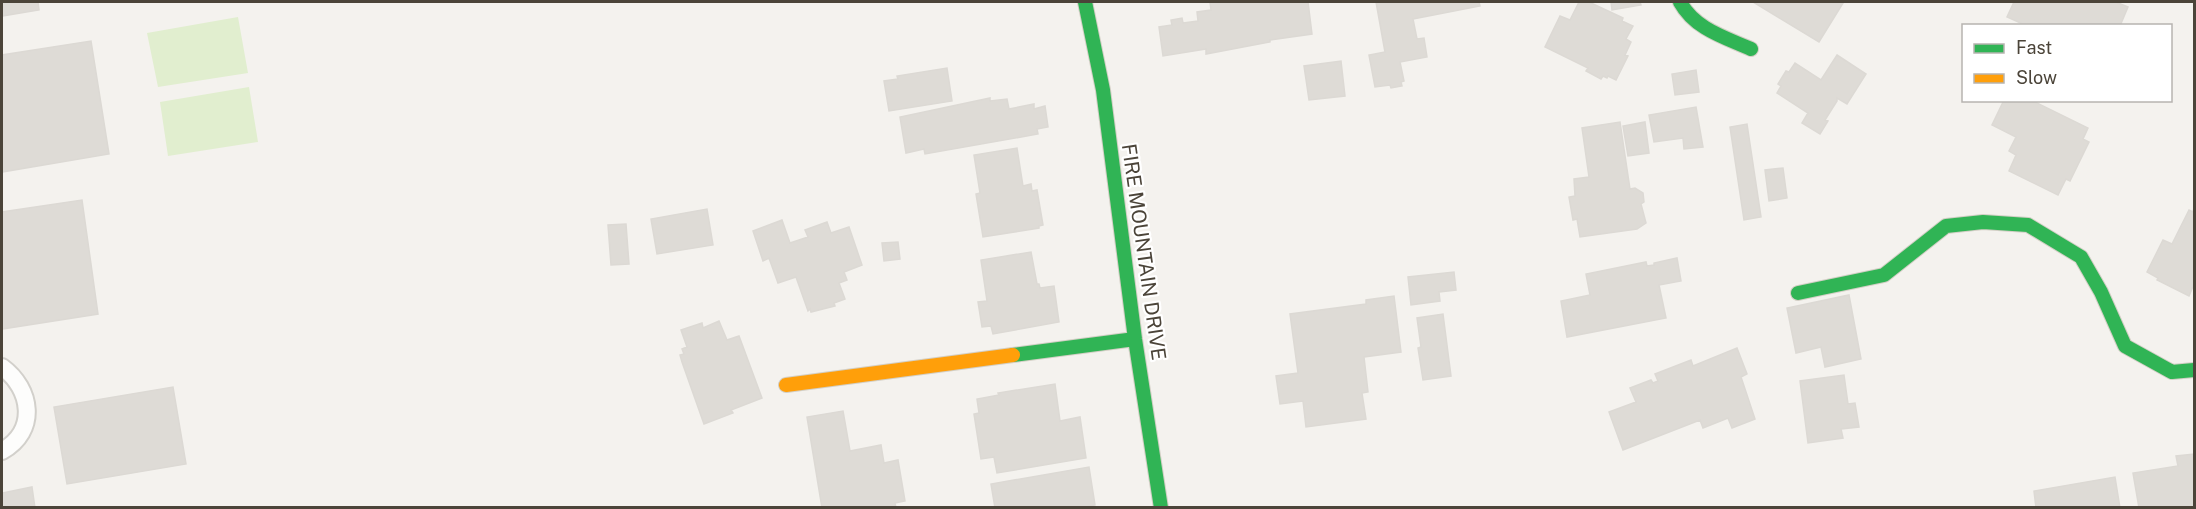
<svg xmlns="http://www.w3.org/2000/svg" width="2196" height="509" font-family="'Public Sans',sans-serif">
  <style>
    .green { fill: #e1eecf }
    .building { fill: #dedbd6; stroke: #dcd9d4; stroke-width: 1.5 }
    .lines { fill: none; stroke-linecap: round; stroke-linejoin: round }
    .lane-casing { stroke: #d2d0cb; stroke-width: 20 }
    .fast-casing { stroke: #d3cfc5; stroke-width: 16 }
    .slow-casing { stroke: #d3cfc5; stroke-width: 16 }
    .lane { stroke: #fdfdfc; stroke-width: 16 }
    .fast { stroke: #30b455; stroke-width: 14 }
    .slow { stroke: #ff9f0a; stroke-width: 14 }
    .labels { text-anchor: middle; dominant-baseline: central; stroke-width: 4.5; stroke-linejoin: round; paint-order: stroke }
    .street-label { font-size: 20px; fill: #4b4439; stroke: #fff }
  </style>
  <rect width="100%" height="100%" fill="#f4f2ee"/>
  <path class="green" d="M238,17L248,73L158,87L147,33Z
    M249,87L258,142L168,156L160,102Z"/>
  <path class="building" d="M2,2H38L39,10L2,16Z
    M1210,2H1308L1312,34L1270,40V42L1206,54V49L1163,56L1159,27L1172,25L1171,20L1182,18L1183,23L1198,21L1197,12L1211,10Z
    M1376,2H1479L1480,6L1413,19L1417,39L1424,38L1427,57L1400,62L1404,81L1401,82L1402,86L1391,88L1390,85L1375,87L1369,55L1385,52Z
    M1579,2H1589L1623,18L1622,21L1633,26L1626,39L1631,42L1625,55L1628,56L1616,80L1608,76L1607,78L1603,76L1601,79L1586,71L1588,68L1545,47L1560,16L1570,20Z
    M1611,2H1640L1641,5L1612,10Z
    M1753,2H1842L1843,3L1819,42Z
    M2014,2H2119L2118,3L2128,7L2120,26H2027L2007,17Z
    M91,41L109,154L2,172V55Z
    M1837,55L1866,74L1847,104L1837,98V101L1825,120L1828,121L1820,134L1802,123L1808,113L1777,93L1781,86L1778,84L1786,71L1789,72L1795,63L1821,80Z
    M1341,61L1345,96L1309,100L1304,66Z
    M947,68L952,101L889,111L884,81L898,79L897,76Z
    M1696,70L1699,92L1675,95L1672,74Z
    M990,98V101L1007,99L1009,109L1034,104V109L1045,106L1048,127L1037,129L1038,134L925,154L924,149L906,153L900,117Z
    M2004,100H2031L2088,128L2083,139L2089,142L2070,181L2066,179L2058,195L2009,171L2016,155L2009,151L2016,137L1992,125Z
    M1696,107L1703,147L1684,149L1683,138L1654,142L1649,115Z
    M1620,122L1630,189L1635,188L1643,193L1644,202L1641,204L1646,223L1637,229L1580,237L1577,219L1573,220L1569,197L1575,196L1574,179L1589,177L1582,128Z
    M1645,122L1649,153L1628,156L1623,126Z
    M1747,124L1761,217L1744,220L1730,127Z
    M1017,148L1023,186L1031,184L1032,191L1037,190L1043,225L1039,226V228L983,237L976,194L980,193L974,155Z
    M1783,168L1787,198L1769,201L1765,170Z
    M82,200L98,314L2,329V212Z
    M2194,208V284L2189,296L2157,280L2158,278L2147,272L2163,240L2172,244L2189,210L2193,212Z
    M707,209L713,245L657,254L651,219Z
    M782,220L790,243L808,237L805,230L827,222L831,233L849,227L862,265L844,272L847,280L839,283L845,299L834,303L835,306L811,312L810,309L808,311L796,277L778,283L769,258L763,261L753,231Z
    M626,224L629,264L611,265L608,225Z
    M898,242L900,259L884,261L882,243Z
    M1031,252L1037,284H1039L1040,288L1054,286L1059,322L993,334L991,326L982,327L978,302L987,301L981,260Z
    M1677,258L1681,281L1659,285L1666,318L1567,337L1561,301L1590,295L1586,274L1646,262L1647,266L1654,265V263Z
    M1454,272L1456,290L1439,292L1440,301L1411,305L1408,277Z
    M1849,295L1861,359L1825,367L1821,347L1796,353L1787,308Z
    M1394,296L1401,352L1364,357L1368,392L1362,393L1366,419L1306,427L1303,401L1280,404L1276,376L1298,373L1290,314L1366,304V300Z
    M1443,314L1451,376L1423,380L1418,348L1421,347L1417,318Z
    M719,321L727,340L739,336L762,398L731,410L733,413L704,424L682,362L680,355L684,354L682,349L687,347L681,330L702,323L703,328Z
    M1737,348L1747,374L1741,377L1755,419L1732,428L1728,418L1703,428L1700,420L1623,450L1609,412L1636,402L1630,388L1651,380L1653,383L1658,381L1655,374L1691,360L1693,366Z
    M1844,375L1848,404L1855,403L1859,427L1841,429L1843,438L1808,443L1800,381Z
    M1055,384L1060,421L1080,417L1086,458L997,473L994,457L981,459L974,414L979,413L977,399L999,395L998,393Z
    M173,387L186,464L67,484L54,407Z
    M843,411L850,451L881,445L884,463L898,460L905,501L895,503L896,508H822L807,417Z
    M2194,454V508H2139L2133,473L2178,466L2176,456Z
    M1089,467L1095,505L1082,508H995L991,484Z
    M2115,477L2120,508H2036L2034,491Z
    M32,487L35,508H2V493Z"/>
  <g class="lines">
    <defs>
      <path id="lane" d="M2,367C32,389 38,431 2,451"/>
      <path id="fast" d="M1085,2L1103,90L1135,339L1161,508
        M1680,2C1695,29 1724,37 1751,49
        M1798,293L1884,275L1946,226L1983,222L2028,225L2081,257L2101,292L2125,346L2172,372L2194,370
        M1013,355L1135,339"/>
      <path id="slow" d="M786,385L1013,355"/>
    </defs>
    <use href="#lane" class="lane-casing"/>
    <use href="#fast" class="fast-casing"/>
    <use href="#slow" class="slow-casing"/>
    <use href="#lane" class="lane"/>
    <use href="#fast" class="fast"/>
    <use href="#slow" class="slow"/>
  </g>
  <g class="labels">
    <g class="street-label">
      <text transform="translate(1144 252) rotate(82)">FIRE MOUNTAIN DRIVE</text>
    </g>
  </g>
  <rect width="2196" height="509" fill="none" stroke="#4b4439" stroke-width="6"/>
  <rect x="1962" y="24" width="210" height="78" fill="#ffffff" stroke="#b7b4b0" stroke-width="1.5"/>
  <rect x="1974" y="44" width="30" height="9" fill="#30b455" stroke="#b7b4b0" stroke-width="1.5"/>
  <text x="2016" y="54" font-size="18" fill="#4b4439">Fast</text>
  <rect x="1974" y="74" width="30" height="9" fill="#ff9f0a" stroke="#b7b4b0" stroke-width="1.5"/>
  <text x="2016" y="84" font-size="18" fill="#4b4439">Slow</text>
</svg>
